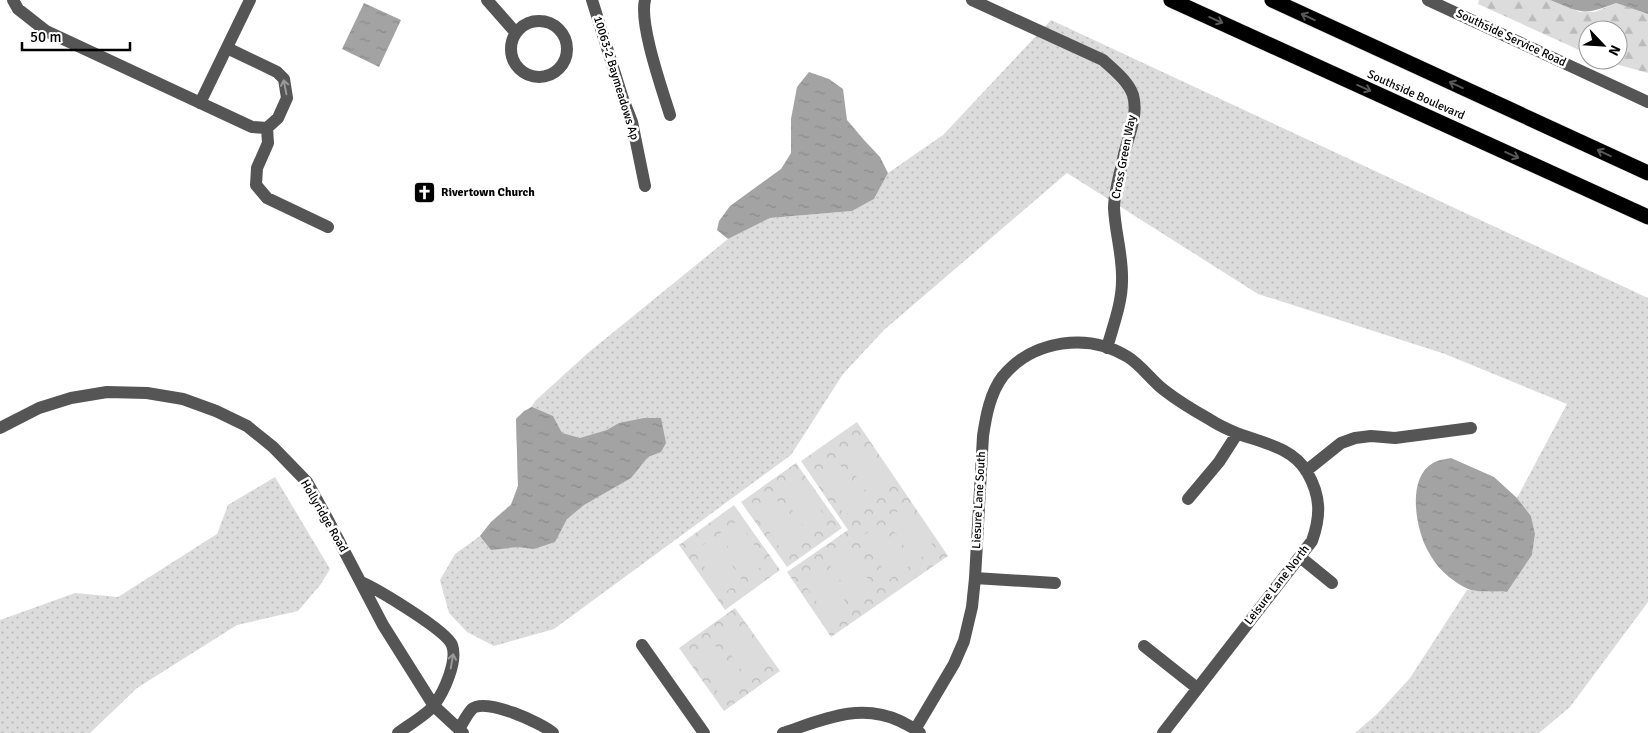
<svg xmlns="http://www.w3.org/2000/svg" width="1648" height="733" font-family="Signika,sans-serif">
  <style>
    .grass { fill: url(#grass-dots) }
    .forest { fill: url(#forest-firs) }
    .park { fill: url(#park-crowns) }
    .pitch { fill: #dcdcdc }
    .water { fill: url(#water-ripples) }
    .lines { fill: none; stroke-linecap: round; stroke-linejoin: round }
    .highway-casing { stroke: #dbdbdb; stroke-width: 16 }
    .minor { stroke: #555; stroke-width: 12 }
    .highway { stroke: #000; stroke-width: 15 }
    .oneway { stroke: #595959 }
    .oneway2 { stroke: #999 }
    .labels { text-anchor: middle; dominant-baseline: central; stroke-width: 5; stroke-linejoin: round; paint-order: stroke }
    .street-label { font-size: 12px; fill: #000; stroke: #fff }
    .poi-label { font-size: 12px; font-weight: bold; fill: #000; stroke: #fff; text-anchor: start }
  </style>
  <defs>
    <pattern id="grass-dots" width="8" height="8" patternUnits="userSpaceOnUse" patternTransform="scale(1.25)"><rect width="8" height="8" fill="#dcdcdc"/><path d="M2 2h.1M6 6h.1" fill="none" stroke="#bbb" stroke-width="1.8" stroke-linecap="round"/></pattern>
    <pattern id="forest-firs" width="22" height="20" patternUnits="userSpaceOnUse" patternTransform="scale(1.25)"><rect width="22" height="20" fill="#dcdcdc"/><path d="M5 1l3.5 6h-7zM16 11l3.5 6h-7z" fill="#bbb"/></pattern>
    <pattern id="park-crowns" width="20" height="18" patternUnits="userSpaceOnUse" patternTransform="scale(1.25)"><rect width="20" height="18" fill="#dcdcdc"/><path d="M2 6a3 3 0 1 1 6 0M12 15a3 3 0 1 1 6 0" fill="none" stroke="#bbb"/></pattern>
    <pattern id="water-ripples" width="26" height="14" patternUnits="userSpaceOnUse" patternTransform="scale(1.25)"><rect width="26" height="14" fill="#a3a3a3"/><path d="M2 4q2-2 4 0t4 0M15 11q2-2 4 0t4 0" fill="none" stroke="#8b8b8b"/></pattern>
  </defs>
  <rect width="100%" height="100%" fill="#fff"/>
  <path class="grass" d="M1051,20L1648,298V602L1570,707L1539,733H1355L1377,714L1410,678L1467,590L1507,592L1532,555L1535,534L1531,516L1517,498L1567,404L1445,354L1258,294L1067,173L884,330L843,374L791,455L554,629L494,646L467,632L449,613L440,580L455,554L480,536L491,522L511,504L518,486L516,419C523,413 531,409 535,401L589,352L728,239L770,218L852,211L874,199L888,173L943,135Z
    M275,477L330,569L321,584L298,611L237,625L137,688L90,733H0V620L75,593L118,597L217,534L228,505Z"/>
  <path class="forest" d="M1479,0H1550L1580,12H1595L1616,3L1648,14V73L1601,60H1618V30H1588V54L1478,4Z"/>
  <path class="park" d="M857,422L948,556L831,637L787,572L848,530L801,461Z
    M796,463L842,528L787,567L741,502Z
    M734,505L780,570L725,610L679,545Z
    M735,608L780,671L724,711L679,648Z"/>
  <path class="pitch" d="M861,442L890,484L870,497L842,455Z
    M836,459L865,502L845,515L817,473Z
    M799,478L828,521L809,534L780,492Z
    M774,496L803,539L783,552L754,510Z
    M905,506L935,548L915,562L886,520Z
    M738,521L767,563L748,576L719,534Z
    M880,524L909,566L890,579L861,537Z
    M713,538L742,580L723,594L694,551Z
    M846,547L875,589L856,603L827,561Z
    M820,565L849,607L830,621L801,579Z
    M737,623L766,665L747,678L718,636Z
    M712,641L741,683L721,696L692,654Z"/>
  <path class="water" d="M1550,0H1648V14L1616,3C1583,16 1582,13 1550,0Z
    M364,3L401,20L379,67L342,49Z
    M809,72L829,79L843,89L847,120L864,140L880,157L888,173L874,199L852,211L770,218L728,239L717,230L719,221L730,206L781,169L791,153V119L797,87Z
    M532,407L553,416L562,433L580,438L607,430L619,423L644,418H661L666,443L661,452L648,457L631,478L584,505L567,519L555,542L534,549L518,547L491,550L480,536L491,522L511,505L518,486L516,419L524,411Z
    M1451,458L1494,477L1517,498L1531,516L1535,534L1532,555L1507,592C1497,591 1474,593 1466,588C1450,580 1436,567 1428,551C1416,530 1406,478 1433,463C1438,460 1446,459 1451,458Z"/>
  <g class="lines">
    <defs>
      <path id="highway" d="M1171,0L1648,217
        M1272,0L1648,173"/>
    </defs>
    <use href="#highway" class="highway-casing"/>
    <path class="minor" d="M13,0L18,9L46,31L252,127L267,128L268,143L257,168L256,185L267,198L328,227
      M487,0L516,33
      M592,0L623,99L632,122L645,186
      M645,0C639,24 662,89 670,115
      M972,0L1103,60C1114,70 1128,81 1133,95C1139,117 1127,138 1123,159C1120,174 1114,193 1114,208C1115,232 1123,256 1122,281C1122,303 1113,326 1107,348
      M1428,0L1648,102
      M511 49a28 28 0 1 1 56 0a28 28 0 1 1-56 0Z
      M227,48L277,72L284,79L287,98L278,118L267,128
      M200,103L250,0
      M0,428L39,408L71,398L107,392L147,393L183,399L216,411L247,426L273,447L307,482L328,520L383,625L434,706L463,733
      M1306,471L1341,443L1355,438L1371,436L1395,438L1471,428
      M1188,499L1219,462L1237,434
      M1300,557L1332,583
      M975,578L1055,583
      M361,582C377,589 446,630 452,645C458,661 444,692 434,705C428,714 407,726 398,733
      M642,645L704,733
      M1144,646L1197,688
      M916,728L954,664L964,641L972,607L975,578L983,436C986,416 990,393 1003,376C1033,340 1088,332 1128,357C1142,366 1151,380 1164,390C1178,401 1193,410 1209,419C1218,425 1229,430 1239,434C1264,443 1293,448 1307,472C1321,496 1321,516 1312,541L1163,733
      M459,729C463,723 467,714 472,709C485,697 542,723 553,733
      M783,733C822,720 859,702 900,721C907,725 914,727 920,733"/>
    <use href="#highway" class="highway"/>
  </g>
  <defs><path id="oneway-shaft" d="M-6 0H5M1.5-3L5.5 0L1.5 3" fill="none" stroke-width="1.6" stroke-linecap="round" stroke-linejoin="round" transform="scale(1.25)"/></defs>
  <g class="oneway">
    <use href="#oneway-shaft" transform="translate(1308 17) rotate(-155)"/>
    <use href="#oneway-shaft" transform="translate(1216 20) rotate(24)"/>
    <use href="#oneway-shaft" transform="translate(1456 85) rotate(-155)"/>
    <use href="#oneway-shaft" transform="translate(1364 88) rotate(24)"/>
    <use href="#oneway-shaft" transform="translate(1604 153) rotate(-155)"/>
    <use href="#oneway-shaft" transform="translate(1512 155) rotate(24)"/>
  </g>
  <g class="oneway2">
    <use href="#oneway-shaft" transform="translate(285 87) rotate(-101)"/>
    <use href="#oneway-shaft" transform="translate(452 661) rotate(-80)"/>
  </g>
  <defs>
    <symbol id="church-square" viewBox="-11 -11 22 22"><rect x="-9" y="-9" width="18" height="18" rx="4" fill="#000" stroke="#fff"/><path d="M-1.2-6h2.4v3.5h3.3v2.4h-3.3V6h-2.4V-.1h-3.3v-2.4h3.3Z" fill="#fff"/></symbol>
  </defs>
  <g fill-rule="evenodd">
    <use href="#church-square" x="412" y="180" width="25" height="25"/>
  </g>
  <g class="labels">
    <g class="street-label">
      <text transform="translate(1511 38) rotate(25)">Southside Service Road</text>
      <text transform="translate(616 78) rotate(73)">10063-2 Baymeadows Ap</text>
      <text transform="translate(1416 95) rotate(24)">Southside Boulevard</text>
      <text transform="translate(1124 157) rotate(-79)">Cross Green Way</text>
      <text transform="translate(979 500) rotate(-87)">Liesure Lane South</text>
      <text transform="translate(324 516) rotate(60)">Hollyridge Road</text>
      <text transform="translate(1277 585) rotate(-52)">Leisure Lane North</text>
    </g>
    <g class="poi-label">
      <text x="441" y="192">Rivertown Church</text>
    </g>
  </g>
  <g transform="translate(1603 45) rotate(115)"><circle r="24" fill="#ffffff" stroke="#999999"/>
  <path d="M0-4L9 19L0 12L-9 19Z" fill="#000000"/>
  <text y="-8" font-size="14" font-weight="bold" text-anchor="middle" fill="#000000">N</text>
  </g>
  <path d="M22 42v8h108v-8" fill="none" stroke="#000000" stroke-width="2.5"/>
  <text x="30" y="42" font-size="15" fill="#000000" stroke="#ffffff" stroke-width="4" paint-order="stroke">50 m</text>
</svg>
